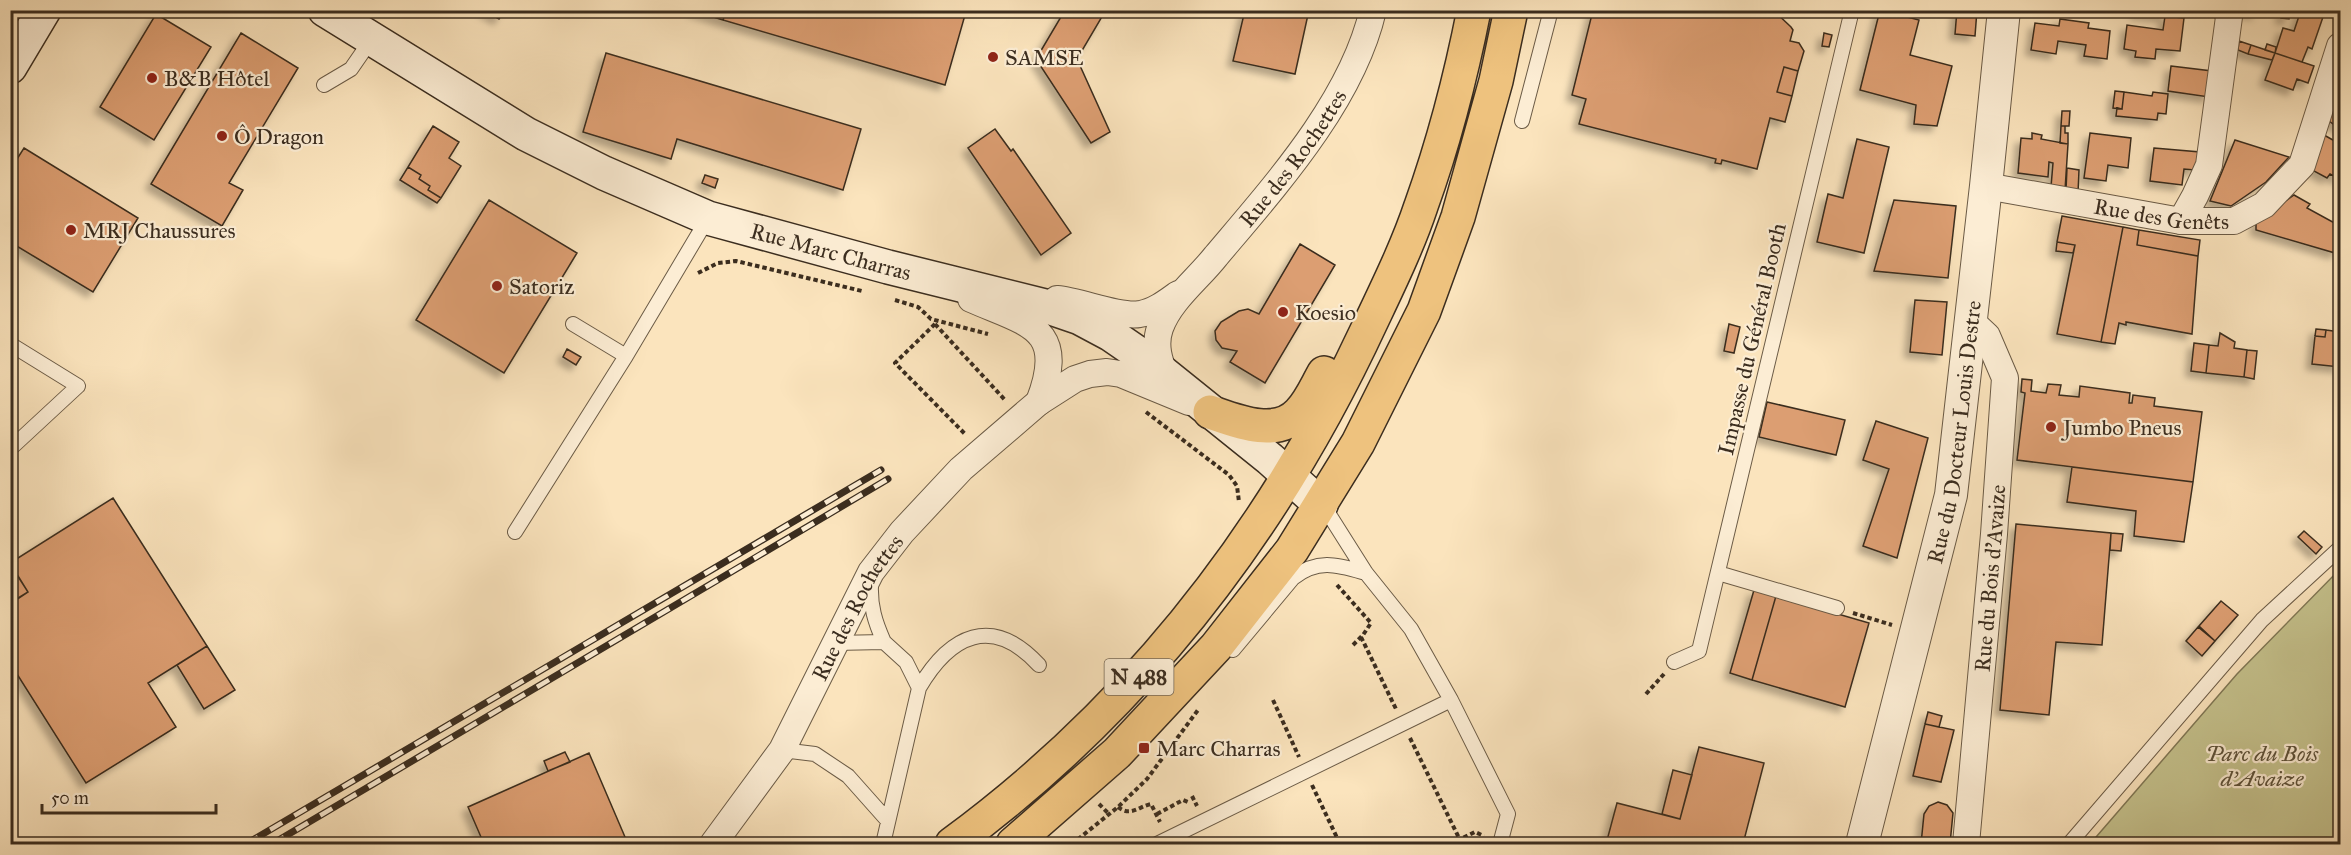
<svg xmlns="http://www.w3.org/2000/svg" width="2351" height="855" font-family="'IM FELL Great Primer',serif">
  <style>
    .green { fill: #c5c28d; stroke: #807856; stroke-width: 1.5 }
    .building { fill: #dc9e72; stroke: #3b2d1f; stroke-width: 1.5; filter: url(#shadow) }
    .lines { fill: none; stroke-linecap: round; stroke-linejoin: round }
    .service-casing { stroke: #6b5b46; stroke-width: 16 }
    .minor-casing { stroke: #6b5b46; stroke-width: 28 }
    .tertiary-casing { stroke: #6b5b46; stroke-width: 34 }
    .secondary-casing { stroke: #3b2d1f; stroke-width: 36 }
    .primary-casing { stroke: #3b2d1f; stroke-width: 36 }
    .path { stroke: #3b2d1f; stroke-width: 4; stroke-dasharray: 4.5 3; stroke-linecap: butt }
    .service { stroke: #fcedd4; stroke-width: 14 }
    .minor { stroke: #fcedd4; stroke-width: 26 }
    .tertiary { stroke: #fcedd4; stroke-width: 32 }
    .secondary { stroke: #fcedd4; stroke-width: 33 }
    .primary { stroke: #eec27e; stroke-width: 33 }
    .rail-casing { stroke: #3b2d1f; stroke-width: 7 }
    .rail { stroke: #fcedd4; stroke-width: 4.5; stroke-dasharray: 14; stroke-linecap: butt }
    .poi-dot { fill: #8f2418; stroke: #fcedd4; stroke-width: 2 }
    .labels { text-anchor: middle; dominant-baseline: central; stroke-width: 4.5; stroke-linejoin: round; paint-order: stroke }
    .shield { fill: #fcedd4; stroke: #756755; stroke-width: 1.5 }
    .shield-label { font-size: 21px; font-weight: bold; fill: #3b2d1f }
    .poi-label { font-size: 22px; fill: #3b2d1f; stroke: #fcedd4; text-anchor: start }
    .street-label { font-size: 22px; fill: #3b2d1f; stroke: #fcedd4 }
    .park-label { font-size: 22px; font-style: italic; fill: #5e523a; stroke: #fcedd4 }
  </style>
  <defs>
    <filter id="shadow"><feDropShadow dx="-5.5" dy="5.5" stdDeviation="3" flood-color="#0004"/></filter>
  </defs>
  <rect width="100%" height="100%" fill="#fbe4bd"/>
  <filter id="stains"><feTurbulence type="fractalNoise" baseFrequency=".00333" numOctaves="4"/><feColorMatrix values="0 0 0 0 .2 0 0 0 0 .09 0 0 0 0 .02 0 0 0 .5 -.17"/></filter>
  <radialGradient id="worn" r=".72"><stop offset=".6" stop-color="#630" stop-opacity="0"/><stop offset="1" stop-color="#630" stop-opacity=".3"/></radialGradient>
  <path class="green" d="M2340,569V844H2090L2237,674Z"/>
  <path class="building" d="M483,10H504L499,19Z
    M691,10H726L723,20Z
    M726,10H948L965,15L945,85L723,20Z
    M1065,10H1096L1103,15L1077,59L1110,132L1091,143L1036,59Z
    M1245,10H1309L1295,74L1233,61Z
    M1593,10H1773L1791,27L1793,30L1790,41L1799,43L1804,51L1798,71L1784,67L1777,92L1792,96L1785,122L1770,118L1757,169L1722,160L1721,164L1715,163L1716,159L1579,124L1586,99L1572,95Z
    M1880,10L1919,20L1910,55L1952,66L1937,126L1914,124L1916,105L1860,90Z
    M1957,10H1977L1975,36L1955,34Z
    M2136,10H2167L2166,16L2136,13Z
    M2240,10H2257V14L2240,11Z
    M2282,10H2290L2289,19L2281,18Z
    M2301,10L2323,17L2312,49L2308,47L2302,62L2275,53L2283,28L2294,31Z
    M156,14L211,47L154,140L100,107Z
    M2165,16L2184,18L2180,51L2156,49L2155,59L2135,57L2136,51L2124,49L2127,25L2163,30Z
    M2060,19L2089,23L2088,28L2110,31L2107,59L2084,56L2086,45L2058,41L2056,54L2031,50L2035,23L2059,26Z
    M241,33L298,68L229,183L243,190L222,226L151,184Z
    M1824,33L1832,35L1829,47L1822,46Z
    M2239,41L2251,45L2248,54L2238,50Z
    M2267,44L2276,47L2275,53L2265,50Z
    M2251,45L2275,53L2272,60L2248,54Z
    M606,53L861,129L843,190L677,139L671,159L583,132Z
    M2275,53L2314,66L2308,83L2297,79L2293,90L2265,80Z
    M2171,66L2212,71L2209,97L2168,91Z
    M1784,67L1798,71L1792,96L1777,92Z
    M2115,91L2124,92L2122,109L2113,108Z
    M2124,92L2152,96L2153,92L2168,94L2166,114L2158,113L2157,120L2116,116L2117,108L2122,109Z
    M2336,99L2340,102V129L2329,121Z
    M2062,111H2070L2069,126H2061Z
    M433,126L459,142L449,158L461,166L441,198L428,190L430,186L419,179L421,175L408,167Z
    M2061,126H2065V133H2068V144L2060,143Z
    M995,129L1011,151L1013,149L1071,233L1041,255L968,148Z
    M2032,133L2042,135L2041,139L2068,144L2065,190L2051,187L2053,163L2049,162L2048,177L2018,173L2021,138L2032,139Z
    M2090,133L2131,138L2128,168L2108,165L2106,181L2084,178Z
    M2324,135L2340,144V179L2330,174L2327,178L2312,170Z
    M1857,139L1889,147L1864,253L1817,242L1828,194L1843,198Z
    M2235,140L2289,157L2266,182L2231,206L2210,201Z
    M24,148L138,218L93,292L10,242V170Z
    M2154,148L2200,152L2195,170L2184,169L2182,185L2150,181Z
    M408,167L421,175L419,179L430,186L428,190L441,198L437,203L400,180Z
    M2067,168L2079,170L2078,193L2066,190Z
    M705,175L718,179L715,188L702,183Z
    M2294,195L2310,204L2307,208L2340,226V244L2335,253L2256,230V222Z
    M489,200L577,253L504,373L416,320Z
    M1894,200L1956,206L1948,278L1874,271Z
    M2062,216L2123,227L2101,342L2057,334L2075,245L2057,242Z
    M2123,227L2139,230L2137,245L2198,256L2192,334L2126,322V325L2119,323L2115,344L2101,342Z
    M2139,230L2200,240L2198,256L2137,245Z
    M2057,242L2075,245L2073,253L2056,251Z
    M1300,244L1335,265L1265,383L1230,362L1237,351L1222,348L1216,340L1215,331L1221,322L1239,311L1248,309L1259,314Z
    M1915,300L1947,302L1942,355L1910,352Z
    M1729,324L1740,327L1734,353L1724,351Z
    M2316,329L2326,330L2325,337L2315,336Z
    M2326,330L2340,332V367L2312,364L2315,336L2325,337Z
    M2220,333L2235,342L2234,348L2247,350L2244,377L2206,373L2209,345L2218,346Z
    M2194,343L2209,345L2206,373L2191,371Z
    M567,349L581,357L576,365L563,357Z
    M2247,350L2257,351L2254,379L2244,377Z
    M2022,379L2032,380L2031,391L2046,393L2048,384L2061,385L2059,395L2079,397L2080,386L2130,393L2129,403H2132L2133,395L2155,398L2154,406L2202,412L2193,482L2017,460L2025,393L2021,392Z
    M1767,402L1845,420L1836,455L1759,437Z
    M1876,421L1928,438L1897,558L1863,546L1889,469L1863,460Z
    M2072,467L2193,482L2184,542L2134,536L2136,511L2067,502Z
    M113,498L207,646L148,683L176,727L86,783L10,663V603L28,592L10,563Z
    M2016,524L2111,533L2102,645L2056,642L2049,715L2000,710Z
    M2304,531L2322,547L2316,554L2298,537Z
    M2111,533L2123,534L2121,551L2110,550Z
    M10,564L28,592L13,602L10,599Z
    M1754,590L1776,596L1752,680L1730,673Z
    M1776,596L1869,623L1845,707L1752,680Z
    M2221,601L2238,615L2215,641L2199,626Z
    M2198,627L2215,641L2202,656L2186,641Z
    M207,646L235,690L204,709L177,665Z
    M1928,712L1942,716L1939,727L1925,724Z
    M1925,724L1954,730L1941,782L1913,776Z
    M1699,747L1764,763L1743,844H1606L1617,803L1680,819Z
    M565,752L570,762L548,771L544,761Z
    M589,753L628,844H484L468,807Z
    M1673,770L1692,775L1680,819L1662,814Z
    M1938,802L1947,805L1953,813L1950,844H1921L1924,814L1929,806Z"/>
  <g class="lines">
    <defs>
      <path id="service" d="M324,85L351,69L371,40
        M1522,121L1551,10
        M573,324L626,356
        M10,344L78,386L10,449
        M1321,505L1330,516L1366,573L1411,629L1451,700L1508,814L1500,844
        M515,532L626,356L708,218
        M1718,573L1837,608
        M871,584C870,606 875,622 884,642
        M834,643L884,642L906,662L919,688L883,844
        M1233,650L1293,578C1318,558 1338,565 1366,573
        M1674,662L1699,651L1852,10
        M919,688C950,635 992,614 1039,665
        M782,750L815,754L848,776L888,821
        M1157,844L1451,700
        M2069,844L2262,620L2340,548"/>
      <g id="minor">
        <path id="s1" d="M1986,186L2181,221H2234L2264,205L2302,165L2340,46"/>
        <path d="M2181,221L2195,196L2209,165L2229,17L2226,10"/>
        <path d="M971,299C1028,324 1068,327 1039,402"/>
        <path d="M1057,299C1081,301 1120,318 1140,314C1154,312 1167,302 1178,294"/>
        <path id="s2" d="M1166,377C1159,361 1154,345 1160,328C1170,300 1198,279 1216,256C1275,186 1352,101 1373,10"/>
        <path id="s3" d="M713,844L782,750L871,572L902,532L961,469L1039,402L1075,379L1090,374L1107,372L1121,374L1189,402"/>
        <path id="s4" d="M1966,844L1994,534L2005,378L1987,336L1971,321"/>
      </g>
      <g id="tertiary">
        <path id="s5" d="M1862,844L1951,495L1986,186L2004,10"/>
      </g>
      <g id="secondary">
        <path id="s6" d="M325,10L526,134L604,173L708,218L888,267L1045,306L1080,318L1110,334L1142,356L1270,459L1321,505"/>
        <path d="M10,67L44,10"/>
      </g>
      <path id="primary" d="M1210,412C1236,421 1276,438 1299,413C1310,402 1316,387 1324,373
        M952,844C1137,708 1275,529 1371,322C1389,284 1408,245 1421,206C1444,142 1461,76 1474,10
        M1013,844L1117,753L1216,647L1292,550L1358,443L1424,311L1458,217L1496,81L1511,10"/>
    </defs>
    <use href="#service" class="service-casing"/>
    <use href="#minor" class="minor-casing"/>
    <use href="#tertiary" class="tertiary-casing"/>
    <use href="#secondary" class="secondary-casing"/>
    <use href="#primary" class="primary-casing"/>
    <path class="path" d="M698,273L718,263L736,261L862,291
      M895,300L918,307L931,319L988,334
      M935,324L895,363L966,435
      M935,324L1005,400
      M1146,412L1229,475L1237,486L1239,502
      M1337,585L1371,623L1363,635L1351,647
      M1853,613L1892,625
      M1361,637L1396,709
      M1646,694L1664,674
      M1273,700L1299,757
      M1410,738L1462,844
      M1312,785L1340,844
      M1192,796L1197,806
      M1099,804L1109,814
      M1118,807C1130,817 1138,807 1151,804L1160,822
      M1157,814L1183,800L1188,802
      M1072,844L1118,807L1147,779L1198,710
      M1450,844L1475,832L1484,836"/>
    <use href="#service" class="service"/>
    <use href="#minor" class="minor"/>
    <use href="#tertiary" class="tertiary"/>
    <use href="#secondary" class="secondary"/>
    <use href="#primary" class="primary"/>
    <defs>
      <path id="rail" d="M246,844L881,470
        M272,844L888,479"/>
    </defs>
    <use href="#rail" class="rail-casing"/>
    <use href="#rail" class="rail"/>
  </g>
  <g class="poi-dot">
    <circle cx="993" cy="57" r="6"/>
    <circle cx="152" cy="78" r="6"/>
    <circle cx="222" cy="136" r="6"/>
    <circle cx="71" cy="230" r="6"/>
    <circle cx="497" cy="286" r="6"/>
    <circle cx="1283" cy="312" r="6"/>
    <circle cx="2051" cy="427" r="6"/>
    <rect x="1138" y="742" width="12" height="12" rx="3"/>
  </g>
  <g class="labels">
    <rect class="shield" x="1104.5" y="659" width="69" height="36" rx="4.5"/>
    <g class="shield-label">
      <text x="1139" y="677">N 488</text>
    </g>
    <g class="poi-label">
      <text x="1005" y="57">SAMSE</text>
      <text x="164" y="78">B&amp;B Hôtel</text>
      <text x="234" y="136">Ô Dragon</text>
      <text x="83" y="230">MRJ Chaussures</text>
      <text x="509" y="286">Satoriz</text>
      <text x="1295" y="312">Koesio</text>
      <text x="2063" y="427">Jumbo Pneus</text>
      <text x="1156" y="748">Marc Charras</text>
    </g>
    <g class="street-label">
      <text stroke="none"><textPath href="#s2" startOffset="267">Rue des Rochettes</textPath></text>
      <text stroke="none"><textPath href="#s1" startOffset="178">Rue des Genêts</textPath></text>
      <text stroke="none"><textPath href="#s6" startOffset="564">Rue Marc Charras</textPath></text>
      <text transform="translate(1752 339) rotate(-77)">Impasse du Général Booth</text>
      <text stroke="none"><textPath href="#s5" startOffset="423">Rue du Docteur Louis Destre</textPath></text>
      <text stroke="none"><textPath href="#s4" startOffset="267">Rue du Bois d'Avaize</textPath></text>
      <text stroke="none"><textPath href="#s3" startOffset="278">Rue des Rochettes</textPath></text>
    </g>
    <g class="park-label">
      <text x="2262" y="753">Parc du Bois<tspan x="2262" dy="25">d'Avaize</tspan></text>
    </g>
  </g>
  <rect width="2351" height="855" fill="none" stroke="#fbe4bd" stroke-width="36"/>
  <rect x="12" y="12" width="2327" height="831" fill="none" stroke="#3b2d1f" stroke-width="3"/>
  <rect x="18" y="18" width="2315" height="819" fill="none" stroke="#3b2d1f" stroke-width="1.5"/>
  <path d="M42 804v9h174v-9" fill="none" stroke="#3b2d1f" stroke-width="3"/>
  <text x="51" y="804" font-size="18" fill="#3b2d1f" stroke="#fcedd4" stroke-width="4.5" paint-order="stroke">50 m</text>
  <rect width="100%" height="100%" filter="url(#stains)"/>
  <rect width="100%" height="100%" fill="url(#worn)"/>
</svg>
